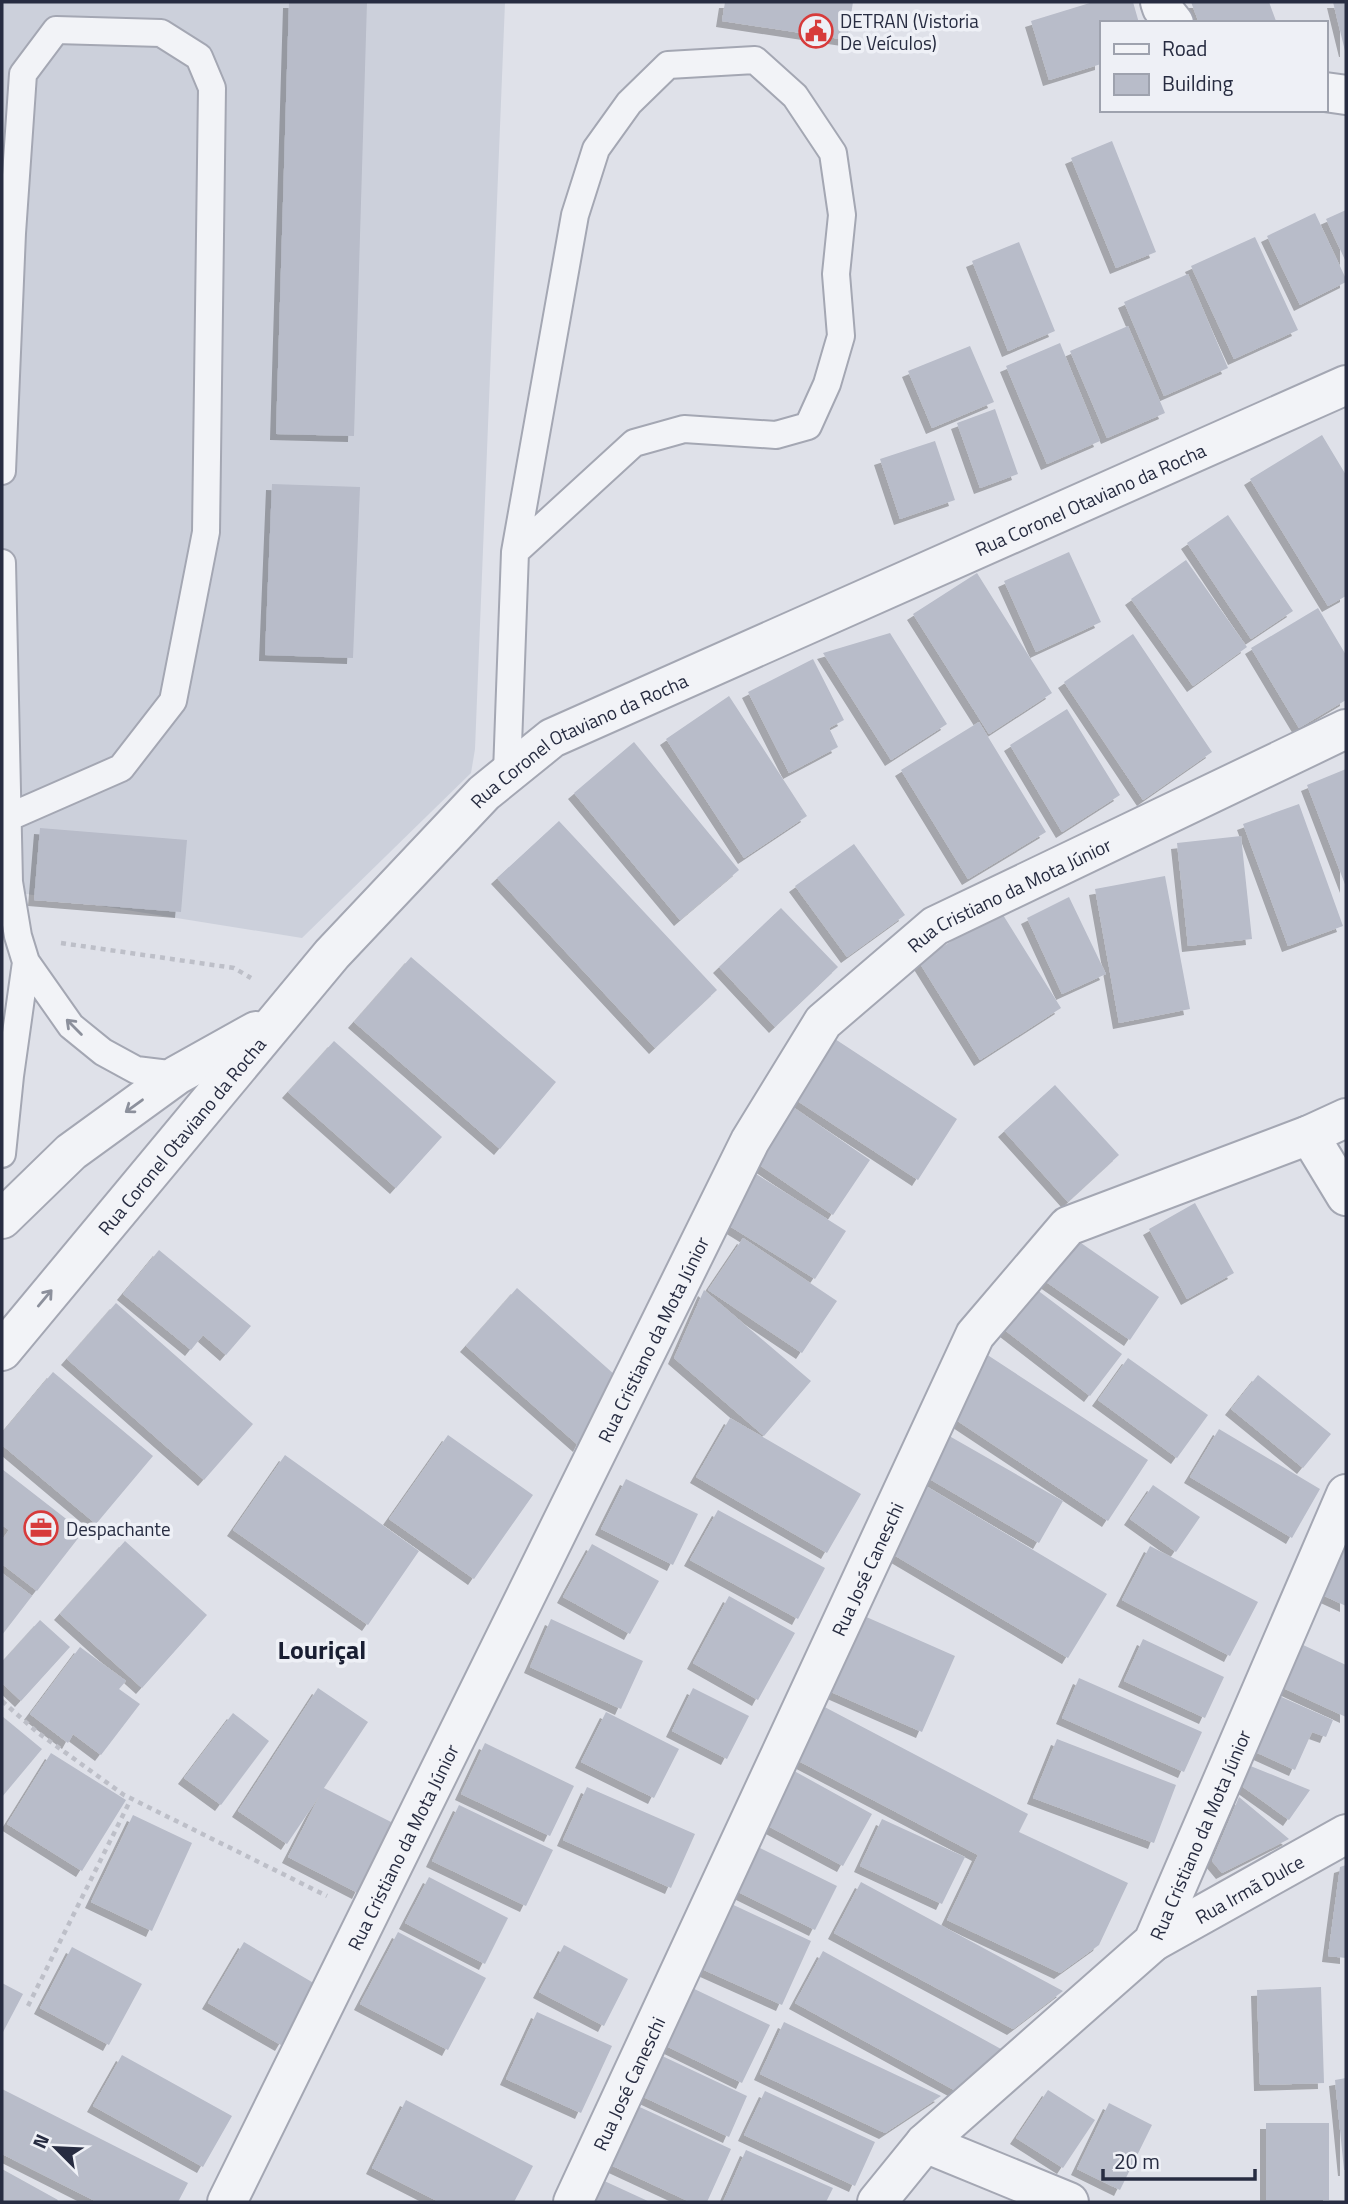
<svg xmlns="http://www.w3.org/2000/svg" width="1348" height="2204" font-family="'Titillium Web',sans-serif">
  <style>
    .built { fill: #ccd0db }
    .building { fill: #b8bcc9; filter: url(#shadow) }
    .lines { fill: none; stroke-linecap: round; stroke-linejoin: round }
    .service-casing { stroke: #a4a7b3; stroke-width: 30 }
    .minor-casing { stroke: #a4a7b3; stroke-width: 42 }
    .tertiary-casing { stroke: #a4a7b3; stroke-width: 42 }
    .path { stroke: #bdbfc8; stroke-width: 4.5; stroke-dasharray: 5 5; stroke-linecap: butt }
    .service { stroke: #f2f3f7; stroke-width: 26 }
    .minor { stroke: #f2f3f7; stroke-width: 38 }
    .tertiary { stroke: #f2f3f7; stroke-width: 38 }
    .oneway { stroke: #8c909c }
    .labels { text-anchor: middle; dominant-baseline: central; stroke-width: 7; stroke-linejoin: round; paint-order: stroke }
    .poi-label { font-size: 19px; fill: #272c41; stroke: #eef0f6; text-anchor: start }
    .street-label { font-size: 19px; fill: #272c41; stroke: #eef0f6 }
    .district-label { font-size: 26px; font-weight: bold; fill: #191e32; stroke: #eef0f6 }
  </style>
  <defs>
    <filter id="shadow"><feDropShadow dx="-6" dy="6" stdDeviation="0" flood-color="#0004"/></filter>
  </defs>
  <rect width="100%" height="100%" fill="#dfe1e9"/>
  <path class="built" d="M2,2H505L475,749L471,773L302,938L2,890Z"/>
  <path class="building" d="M289,2H367L354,436L276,434Z
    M725,2H853L847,40L722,21Z
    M1093,2H1133L1139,23H1101V64L1049,80L1031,21Z
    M1191,2H1269L1276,21L1270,23H1199Z
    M1333,2H1346V51H1345Z
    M1112,141L1156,252L1116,268L1071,158Z
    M1346,210V262L1326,219Z
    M1315,213L1346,279V282L1300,305L1267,236Z
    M1255,237L1298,330L1234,359L1191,266Z
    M1019,242L1055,331L1008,351L972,261Z
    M1188,274L1228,368L1164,396L1124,302Z
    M1128,326L1165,413L1107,438L1070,351Z
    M1060,343L1100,441L1047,464L1006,366Z
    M970,346L994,402L932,428L908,371Z
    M995,409L1018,474L980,488L957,423Z
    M1322,435L1346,475V596L1328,606L1250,479Z
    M935,441L955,500L900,519L880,459Z
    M272,484L360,487L353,658L265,655Z
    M1228,515L1293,611L1251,639L1187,543Z
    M1069,552L1101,622L1036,652L1004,581Z
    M1186,560L1247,647L1193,686L1131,599Z
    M977,573L1052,693L989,734L913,614Z
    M1318,608L1346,655V700L1299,728L1251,648Z
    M890,633L947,724L891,760L823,653Z
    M1133,634L1212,752L1143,800L1064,682Z
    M813,659L844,720L829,728L838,747L789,773L748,692Z
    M729,696L807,816L744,858L666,739Z
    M1067,709L1120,795L1062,832L1010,745Z
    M979,722L1046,832L968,879L901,770Z
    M634,742L739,870L680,920L574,793Z
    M1346,769V887L1307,785Z
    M1299,804L1343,926L1288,946L1243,824Z
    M559,821L717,990L655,1048L497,878Z
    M40,828L187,840L181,912L34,900Z
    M1241,836L1252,939L1188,946L1177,843Z
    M854,844L905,915L847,957L795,886Z
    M1165,876L1190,1009L1119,1023L1095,889Z
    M1069,897L1106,974L1062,994L1027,918Z
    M781,908L838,967L775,1027L719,967Z
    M1000,910L1061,1008L980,1060L919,962Z
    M411,957L556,1082L500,1149L354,1022Z
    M835,1039L957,1119L918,1180L796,1100Z
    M334,1041L442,1137L396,1188L288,1092Z
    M1055,1085L1119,1155L1068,1202L1004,1131Z
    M793,1107L870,1160L833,1215L755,1162Z
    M753,1172L846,1231L815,1279L723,1222Z
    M1195,1203L1234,1273L1187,1299L1149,1229Z
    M1068,1234L1159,1297L1130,1340L1039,1277Z
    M743,1238L837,1301L802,1353L708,1290Z
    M159,1250L251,1326L226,1355L203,1335L191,1350L123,1294Z
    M1028,1283L1122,1354L1090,1396L997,1324Z
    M517,1288L615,1375L579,1446L466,1346Z
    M704,1290L811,1381L764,1436L674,1358Z
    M116,1303L253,1424L204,1480L67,1359Z
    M986,1354L1148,1460L1108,1521L947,1414Z
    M1128,1358L1208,1415L1177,1458L1098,1400Z
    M53,1372L153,1456L96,1524L2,1445V1433Z
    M1258,1375L1331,1434L1303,1468L1231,1409Z
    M730,1418L861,1494L827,1553L696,1477Z
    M1219,1429L1320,1489L1292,1538L1190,1477Z
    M944,1433L1063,1501L1039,1543L921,1474Z
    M448,1435L533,1495L474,1579L389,1519Z
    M285,1455L419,1551L368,1625L233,1530Z
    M2,1469L83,1532L37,1591L2,1564V1540L9,1530L2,1525Z
    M626,1479L698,1514L673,1565L601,1529Z
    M921,1483L1107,1594L1068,1658L882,1548Z
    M1153,1485L1200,1517L1176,1552L1130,1519Z
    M718,1510L825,1568L798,1619L690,1560Z
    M125,1541L207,1615L142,1688L60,1614Z
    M592,1544L659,1581L630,1634L563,1597Z
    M1150,1546L1258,1602L1230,1656L1122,1600Z
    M1339,1547L1346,1551V1606L1318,1593Z
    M2,1573L32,1596L2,1635Z
    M729,1596L795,1633L758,1700L693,1663Z
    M855,1612L955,1656L922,1732L822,1688Z
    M551,1619L643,1661L621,1709L530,1667Z
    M40,1620L70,1647L21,1701L2,1683V1662Z
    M1143,1639L1224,1677L1205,1718L1124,1681Z
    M1301,1644L1346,1665V1717L1281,1687Z
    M80,1647L126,1681L119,1689L140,1704L101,1755L73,1734L68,1743L30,1714Z
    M1079,1678L1202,1732L1184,1772L1062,1718Z
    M318,1688L368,1722L324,1788L393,1823L358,1893L288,1857L320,1795L287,1844L238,1811Z
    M693,1688L749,1716L727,1759L672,1731Z
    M1277,1695L1333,1720L1326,1737L1312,1732L1295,1770L1253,1751Z
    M817,1703L1028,1814L1019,1832L1128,1883L1099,1945L1060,1973L947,1920L978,1855L789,1756Z
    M606,1712L679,1749L654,1798L581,1762Z
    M233,1713L269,1741L221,1805L184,1778Z
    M2,1716L42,1749L2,1797Z
    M1057,1739L1176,1785L1154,1843L1033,1798Z
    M485,1743L574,1786L550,1836L461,1794Z
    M51,1753L126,1800L82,1871L7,1824Z
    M1248,1765L1310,1790L1289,1820L1236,1782Z
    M787,1767L872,1814L843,1866L757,1820Z
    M587,1787L695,1834L671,1888L563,1840Z
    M1239,1797L1289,1839L1222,1873L1212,1861Z
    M459,1805L553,1850L526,1906L432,1861Z
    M133,1815L192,1843L152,1931L91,1902Z
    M882,1819L965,1857L942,1904L860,1866Z
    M752,1844L837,1886L815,1930L730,1888Z
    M1346,1865V1958L1328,1956L1340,1867Z
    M429,1877L508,1918L485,1964L405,1923Z
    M861,1882L1063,1991L1013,2029L834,1933Z
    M725,1901L811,1941L782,2005L695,1966Z
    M398,1932L486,1978L448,2050L360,2004Z
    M244,1942L317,1985L281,2045L208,2003Z
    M564,1945L628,1979L604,2026L539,1992Z
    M72,1947L142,1984L109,2045L40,2008Z
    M823,1951L1001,2049L954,2090L795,2003Z
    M2,1983L23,1994L2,2034Z
    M688,1986L770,2025L742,2083L660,2043Z
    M1321,1987L1324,2083L1260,2085L1257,1990Z
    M537,2012L612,2046L581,2113L506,2079Z
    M784,2022L941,2096L885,2133L760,2074Z
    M658,2054L747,2096L729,2137L639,2095Z
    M122,2055L232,2116L203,2167L93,2106Z
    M1346,2078V2170H1344L1335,2080Z
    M2,2089L188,2183L178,2202H97L2,2154Z
    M1048,2090L1095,2120L1063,2168L1016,2138Z
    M765,2091L875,2142L855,2186L744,2135Z
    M406,2100L533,2166L514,2202H439L372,2168Z
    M631,2103L731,2149L707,2202H690L604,2162Z
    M1109,2103L1152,2125L1120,2190L1077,2169Z
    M1266,2123H1329V2200H1266Z
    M746,2150L833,2188L826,2202H723Z
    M2,2169L58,2200L57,2202H2Z
    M600,2179L650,2202H589Z"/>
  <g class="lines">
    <defs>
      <path id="service" d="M2,471L12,233L23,74L56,30L161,33L199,57L212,88L206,532L173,701L121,768L7,818
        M2,563L9,882L18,936L26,962L71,1026L103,1052L136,1070L177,1075
        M507,773L515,552L575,215L596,149L629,103L668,65L755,60L795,96L833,153L842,215L836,274L841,336L827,384L808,426L776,435L684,429L634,443L515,552
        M2,1154L10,1076L26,962"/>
      <g id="minor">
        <path d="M1160,2L1162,8L1174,23"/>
        <path d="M1325,92L1346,95"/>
        <path d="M1309,1135L1346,1196"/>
        <path id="s1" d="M1153,1942L1346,1834"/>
        <path d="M925,2143L1069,2202"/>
        <path id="s2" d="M227,2202L750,1141L823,1022L935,926L1346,729"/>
        <path id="s3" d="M573,2202L975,1335L1068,1226L1309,1135L1346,1118"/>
        <path id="s4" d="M877,2202L925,2143L1153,1942L1346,1494"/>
      </g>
      <g id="tertiary">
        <path d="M2,1219L71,1152L177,1075L256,1031"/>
        <path id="s5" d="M2,1351L332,954L484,793L552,738L1346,385"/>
      </g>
    </defs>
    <use href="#service" class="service-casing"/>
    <use href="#minor" class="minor-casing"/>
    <use href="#tertiary" class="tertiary-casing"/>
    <path class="path" d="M61,943L234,968L251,978
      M2,1701L37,1732L124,1795L327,1896
      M28,2006L131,1799"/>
    <use href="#service" class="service"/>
    <use href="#minor" class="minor"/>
    <use href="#tertiary" class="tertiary"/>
  </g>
  <defs><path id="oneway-shaft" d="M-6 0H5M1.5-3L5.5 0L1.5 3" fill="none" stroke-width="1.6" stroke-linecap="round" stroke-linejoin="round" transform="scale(1.75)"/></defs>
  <g class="oneway">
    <use href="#oneway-shaft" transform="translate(74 1027) rotate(-135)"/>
    <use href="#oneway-shaft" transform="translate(134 1106) rotate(144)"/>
    <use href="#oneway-shaft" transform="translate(45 1298) rotate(-50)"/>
  </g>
  <defs>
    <symbol id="civic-ring" viewBox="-11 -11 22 22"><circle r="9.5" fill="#eef0f6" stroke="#d73b3b" stroke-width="1.5"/><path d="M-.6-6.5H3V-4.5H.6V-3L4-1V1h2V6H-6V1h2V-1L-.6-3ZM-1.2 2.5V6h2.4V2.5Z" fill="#d73b3b"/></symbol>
    <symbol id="office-ring" viewBox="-11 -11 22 22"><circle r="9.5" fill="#eef0f6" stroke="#d73b3b" stroke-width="1.5"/><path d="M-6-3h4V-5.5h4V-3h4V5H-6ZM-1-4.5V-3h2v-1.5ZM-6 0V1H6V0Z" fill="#d73b3b"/></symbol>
  </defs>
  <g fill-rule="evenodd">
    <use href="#civic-ring" x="797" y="12" width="38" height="38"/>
    <use href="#office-ring" x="22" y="1509" width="38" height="38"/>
  </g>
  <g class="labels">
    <g class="poi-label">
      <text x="840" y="20">DETRAN (Vistoria<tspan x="840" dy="22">De Veículos)</tspan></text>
      <text x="66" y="1528">Despachante</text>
    </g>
    <g class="street-label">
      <text stroke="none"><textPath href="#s5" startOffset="1414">Rua Coronel Otaviano da Rocha</textPath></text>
      <text stroke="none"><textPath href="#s5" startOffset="847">Rua Coronel Otaviano da Rocha</textPath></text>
      <text stroke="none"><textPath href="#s2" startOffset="1550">Rua Cristiano da Mota Júnior</textPath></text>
      <text stroke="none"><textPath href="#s5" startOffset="280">Rua Coronel Otaviano da Rocha</textPath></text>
      <text stroke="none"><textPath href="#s2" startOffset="962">Rua Cristiano da Mota Júnior</textPath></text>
      <text stroke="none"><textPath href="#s3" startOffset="698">Rua José Caneschi</textPath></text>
      <text stroke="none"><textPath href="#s4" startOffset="497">Rua Cristiano da Mota Júnior</textPath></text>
      <text stroke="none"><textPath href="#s2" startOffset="396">Rua Cristiano da Mota Júnior</textPath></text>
      <text stroke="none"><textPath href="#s1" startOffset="110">Rua Irmã Dulce</textPath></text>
      <text stroke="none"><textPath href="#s3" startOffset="131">Rua José Caneschi</textPath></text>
    </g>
    <g class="district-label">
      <text x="322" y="1649">Louriçal</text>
    </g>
  </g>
  <rect width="1348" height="2204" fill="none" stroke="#272c41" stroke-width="7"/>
  <rect x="1100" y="21" width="228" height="91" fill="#eef0f6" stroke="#9ea2ae" stroke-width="2"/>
  <rect x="1114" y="44" width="35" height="10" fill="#f2f3f7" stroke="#9ea2ae" stroke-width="2"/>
  <text x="1162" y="56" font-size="21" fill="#272c41">Road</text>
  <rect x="1114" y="74" width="35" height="21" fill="#b8bcc9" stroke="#9ea2ae" stroke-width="2"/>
  <text x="1162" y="91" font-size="21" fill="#272c41">Building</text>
  <g transform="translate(56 2148) rotate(294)" stroke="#eef0f6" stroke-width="5" paint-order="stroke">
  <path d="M0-5L12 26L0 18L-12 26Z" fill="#272c41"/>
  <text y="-10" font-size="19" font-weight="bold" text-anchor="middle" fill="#272c41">N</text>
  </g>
  <path d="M1103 2169v10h152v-10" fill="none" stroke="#272c41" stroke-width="3.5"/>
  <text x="1114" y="2169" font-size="21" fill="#272c41" stroke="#eef0f6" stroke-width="5" paint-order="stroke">20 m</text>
</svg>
